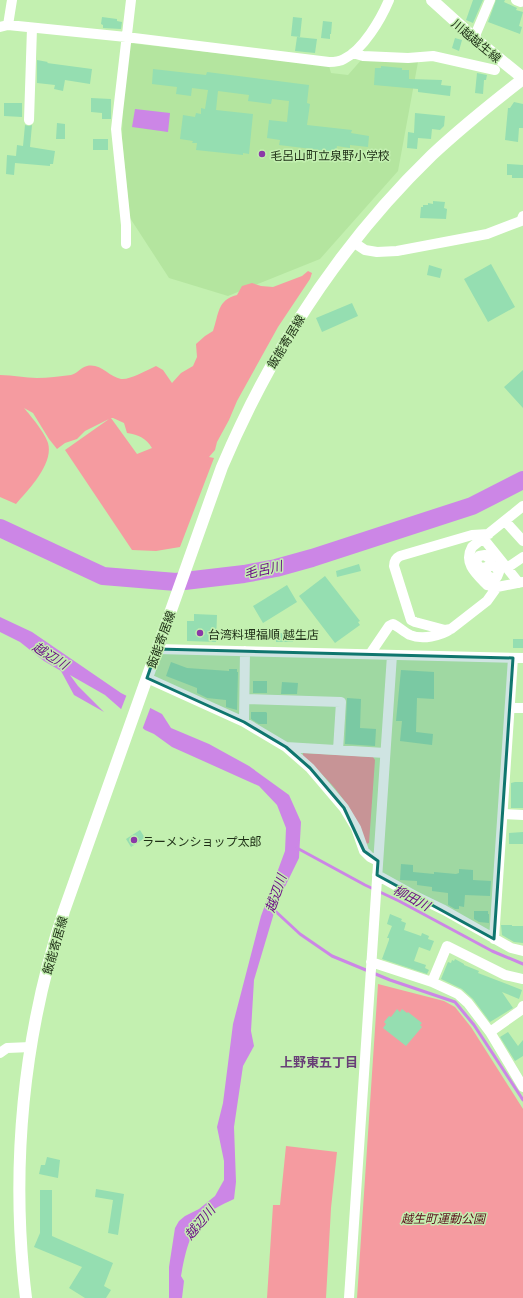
<svg xmlns="http://www.w3.org/2000/svg" width="523" height="1298" font-family="Georgia,'Noto Sans JP',serif">
  <style>
    .built { fill: #b4e59f }
    .green { fill: #f59ba0; fill-rule: evenodd }
    .water { fill: #cc86e6 }
    .pier { fill: #c3f0b0 }
    .lines { fill: none; stroke-linecap: round; stroke-linejoin: round }
    .stream { stroke: #cc86e6; stroke-width: 3 }
    .river { stroke: #cc86e6; stroke-width: 18 }
    .building { fill: #95deb1 }
    .minor { stroke: #fff; stroke-width: 10 }
    .major { stroke: #fff; stroke-width: 12 }
    .marked { fill: #0f766e; fill-opacity: 0.2; stroke: #0f766e; stroke-width: 3; stroke-linejoin: round }
    .poi-dot { fill: #8b39a7; stroke: #c3f0b0; stroke-width: 1.5 }
    .labels { text-anchor: middle; dominant-baseline: central; stroke-width: 3; stroke-linejoin: round; paint-order: stroke }
    .street-label { font-size: 12px; fill: #1e2f16; stroke: #c3f0b0 }
    .poi-label { font-size: 12px; fill: #1e2f16; stroke: #c3f0b0; text-anchor: start }
    .park-label { font-size: 12px; font-style: italic; fill: #5b0c1b; stroke: #c3f0b0 }
    .water-label { font-size: 13px; font-style: italic; fill: #6c0f87; stroke: #c3f0b0 }
    .neighbourhood-label { font-size: 13px; font-weight: bold; fill: #683f77; stroke: #c3f0b0 }
  </style>
  <rect width="100%" height="100%" fill="#c3f0b0"/>
  <path class="built" d="M129,43L329,66L331,73L348,75L362,59L418,62L398,171L320,259L228,296L169,278L130,218L122,138L123,96Z"/>
  <path class="green" d="M308,271L312,273L310,279L278,327L237,401L229,420L217,442L215,450L209,457L214,458L180,547L156,551L132,550L65,450L109,419L85,431L77,439L65,443L57,449L49,439L33,413L24,408C31,416 45,433 48,443C54,464 28,490 16,504L0,497V375C13,375 25,378 37,378C48,378 60,376 71,375C77,374 81,367 87,366C101,363 109,377 121,379C130,380 147,370 156,366L163,370L172,383L181,373L193,366L197,357L196,344L205,336L213,331C219,314 217,300 237,295L242,286L252,283L261,286L273,287L302,276ZM111,418H113L124,423L127,433C139,435 146,438 152,448L137,454Z
    M303,753L373,757L375,760L369,843L366,844C354,808 332,781 303,757Z
    M378,984L444,1001L455,1007L471,1027L523,1109V1298H357Z
    M286,1146L337,1152L331,1208L326,1298H267L273,1205H280Z"/>
  <path class="water" d="M135,109L170,113L168,132L132,127Z
    M0,617L32,632L121,693L162,714L171,728L209,744L249,766L289,795L301,822L299,858L277,903L254,980L251,1031L254,1046L243,1066L234,1127L236,1182L234,1199C226,1203 216,1207 209,1213C190,1227 185,1254 181,1276L184,1281L182,1298H169V1267L175,1228L179,1221L185,1216L199,1209L215,1196L224,1180V1161L217,1127L223,1103L233,1024L261,916L285,851L286,828L277,805L259,786L172,747L154,734L145,730L105,695L70,675L78,686L104,712L74,695L61,671L44,661L20,642L0,632Z"/>
  <path class="pier" d="M127,694L151,706L142,730L120,712Z"/>
  <g class="lines">
    <path class="stream" d="M297,848L365,885L399,901L492,951L523,964
      M273,909L300,934L332,956L390,980L455,1002L474,1025L523,1100"/>
    <path class="river" d="M0,528L103,576L176,582L244,574L276,568L312,558L472,506L523,480"/>
  </g>
  <path class="building" d="M473,0H483L473,23L466,20Z
    M496,0H505L504,2L517,8L516,10L523,12L519,26L522,27L520,34L488,22Z
    M102,17L117,19V21L122,22L121,29L103,28V25L101,24Z
    M293,17L302,18L300,37L291,36Z
    M323,21L332,22L331,34H330V39L321,38Z
    M297,37L317,39L315,53L295,51Z
    M455,38L462,40L459,51L452,48Z
    M37,60L48,62L47,63L92,69L90,84L65,80L63,91L54,89L55,85L37,83Z
    M381,66L402,68V70H409V79L442,80L441,85L451,86L450,96L418,92V89L374,85L375,68H381Z
    M153,69L206,75L207,72L309,85L307,103L310,104L307,125L352,130L351,133L369,136L368,147L350,145V148L337,146L336,152L279,145L280,140L267,138L269,120L287,122L289,101L272,99L271,104L248,101L249,95L218,91L216,110L253,114L249,154L243,153V155L196,150L197,143H192L193,141L180,139L183,115L195,117L196,113L201,114V108L205,109L208,90L192,88L191,96L176,94L177,87L152,84Z
    M477,73L487,75L486,80H484L483,94L475,93Z
    M91,98L111,99V119H102V113L91,112Z
    M514,102L523,104V128H519L518,142L505,140L508,108H510Z
    M4,103H22V117L4,116Z
    M415,113L445,116L444,126L440,130L432,129L431,139L418,138L417,149L407,148L408,132L414,133Z
    M57,123L65,124V139H56Z
    M25,125L29,126L32,125L30,147L55,151L53,164H50V166L15,163L14,175L6,174L7,155L16,156L17,145L23,146Z
    M93,139H108V150H93Z
    M507,164L523,165V178H512V175H507Z
    M433,201L445,202L444,208L447,209L446,219L420,218L421,207H423V205H428V203L433,204Z
    M491,264L515,307L488,322L464,279Z
    M429,265L442,269L440,278L427,275Z
    M352,303L358,316L322,332L316,318Z
    M523,370V408L504,387Z
    M359,564L361,571L337,577L336,571Z
    M325,576L360,621L358,622L360,625L335,643L299,596Z
    M287,585L297,602L263,623L253,606Z
    M194,614L217,615L216,642L187,641V621H194Z
    M276,633H293V642H276Z
    M513,639H523V648H513Z
    M171,662L187,668L229,671V669H237V672H238L237,710L226,707V700L207,698L197,693V688L166,676Z
    M401,670L434,672V699L417,698L416,732L433,734L432,745L400,741L402,721H396Z
    M253,681H267V693H253Z
    M282,682L298,683L297,694H281Z
    M347,698L361,699L360,728L376,729L375,746L345,744Z
    M251,712H266L267,713V724H259L251,719Z
    M515,782H523V808H511V783Z
    M140,830L145,838L131,847L126,839Z
    M523,832V844H509V833Z
    M401,864L413,865V872L434,874V872L456,874L459,873V869L473,870V880L491,881L490,896L465,895L464,907L459,906V909H455L448,905V893L432,891V887L417,885V881L400,880Z
    M474,911H488V914H489V923L479,922L474,919Z
    M390,914L402,919L401,921L406,923L404,930L421,936L422,933L429,936L428,939L434,941L430,951L419,947L414,961L426,965L425,968L429,970L427,974L382,959L389,940V938H387L392,926L387,924Z
    M501,925H512V926H523V943L514,942L502,935Z
    M455,959L464,964V965L479,971L478,973L522,990L519,999L502,992L513,1008L490,1022L473,999L462,989L441,979L448,962L451,963L452,960L454,961Z
    M397,1009L400,1012L402,1009L407,1013L408,1012L422,1023L420,1025L422,1027L406,1046L383,1028L386,1024L384,1022L389,1016L391,1017Z
    M508,1032L518,1046L523,1040V1056L515,1061L500,1037Z
    M47,1157L60,1160L58,1178L39,1174L41,1165H45Z
    M96,1189L124,1194L118,1235L108,1233L113,1200L95,1197Z
    M40,1190H52V1236L113,1263L104,1286L111,1290L106,1298H85L69,1288L82,1267L34,1247L40,1233Z"/>
  <g class="lines">
    <path class="minor" d="M516,0L521,2
      M8,25L12,0
      M0,27L8,25L126,37L329,62C334,62 339,62 344,59C363,50 381,19 389,0
      M474,38L490,0
      M353,53L363,56L408,58L433,56L495,70
      M29,120L32,28
      M353,242L365,250L377,252L397,251L487,234L521,221L523,216
      M126,244V225L116,129L131,0
      M523,506L472,547C463,563 476,574 487,585L497,587L523,582
      M505,521L523,541
      M483,538L519,583
      M488,567L490,564V559L485,555L479,556L476,561C481,574 487,564 495,566L499,572L497,577L492,578L488,576L485,572L488,567
      M507,568L523,557
      M451,629L487,601L497,587
      M157,649L523,658
      M370,654L389,626L393,624C399,627 404,632 410,635C422,640 441,636 451,629L445,630L415,622L411,620L394,566C394,561 396,558 400,556L472,535L489,534
      M147,678L244,722L286,747L310,768L344,808L356,828L364,851L370,857L378,861
      M245,699L341,702L338,750
      M510,708H523
      M244,722L245,651
      M286,747L385,753
      M504,814L523,815
      M377,875L415,896L444,910L511,948L523,951
      M494,939L513,658
      M371,962L432,982L458,994L468,1003L490,1032L523,1087
      M432,982L447,946L505,975L523,979
      M490,1032L521,1010L523,1006
      M0,1053L7,1048L31,1047
      M349,1298L392,655"/>
    <path class="major" d="M432,0L474,38L523,78
      M26,1298C10,1168 23,1035 64,911L222,467C272,349 340,244 432,155C461,128 492,103 523,79"/>
  </g>
  <path class="marked" d="M157,649L513,658L494,939L377,875L378,861L364,851L344,808L310,768L286,747L244,722L147,678Z"/>
  <g class="poi-dot">
    <circle cx="262" cy="154" r="4"/>
    <circle cx="200" cy="633" r="4"/>
    <circle cx="134" cy="840" r="4"/>
  </g>
  <g class="labels">
    <g class="street-label">
      <text transform="translate(477 40) rotate(40)">川越越生線</text>
      <text transform="translate(285 341) rotate(-59)">飯能寄居線</text>
      <text transform="translate(160 639) rotate(-70)">飯能寄居線</text>
      <text transform="translate(54 945) rotate(-74)">飯能寄居線</text>
    </g>
    <g class="poi-label">
      <text x="270" y="154">毛呂山町立泉野小学校</text>
      <text x="208" y="633">台湾料理福順 越生店</text>
      <text x="142" y="840">ラーメンショップ太郎</text>
    </g>
    <g class="park-label">
      <text x="443" y="1217">越生町運動公園</text>
    </g>
    <g class="water-label">
      <text transform="translate(263 569) rotate(-13)">毛呂川</text>
      <text transform="translate(51 655) rotate(32)">越辺川</text>
      <text transform="translate(275 893) rotate(-71)">越辺川</text>
      <text transform="translate(412 897) rotate(28)">柳田川</text>
      <text transform="translate(199 1222) rotate(-50)">越辺川</text>
    </g>
    <g class="neighbourhood-label">
      <text x="319" y="1061">上野東五丁目</text>
    </g>
  </g>
</svg>
